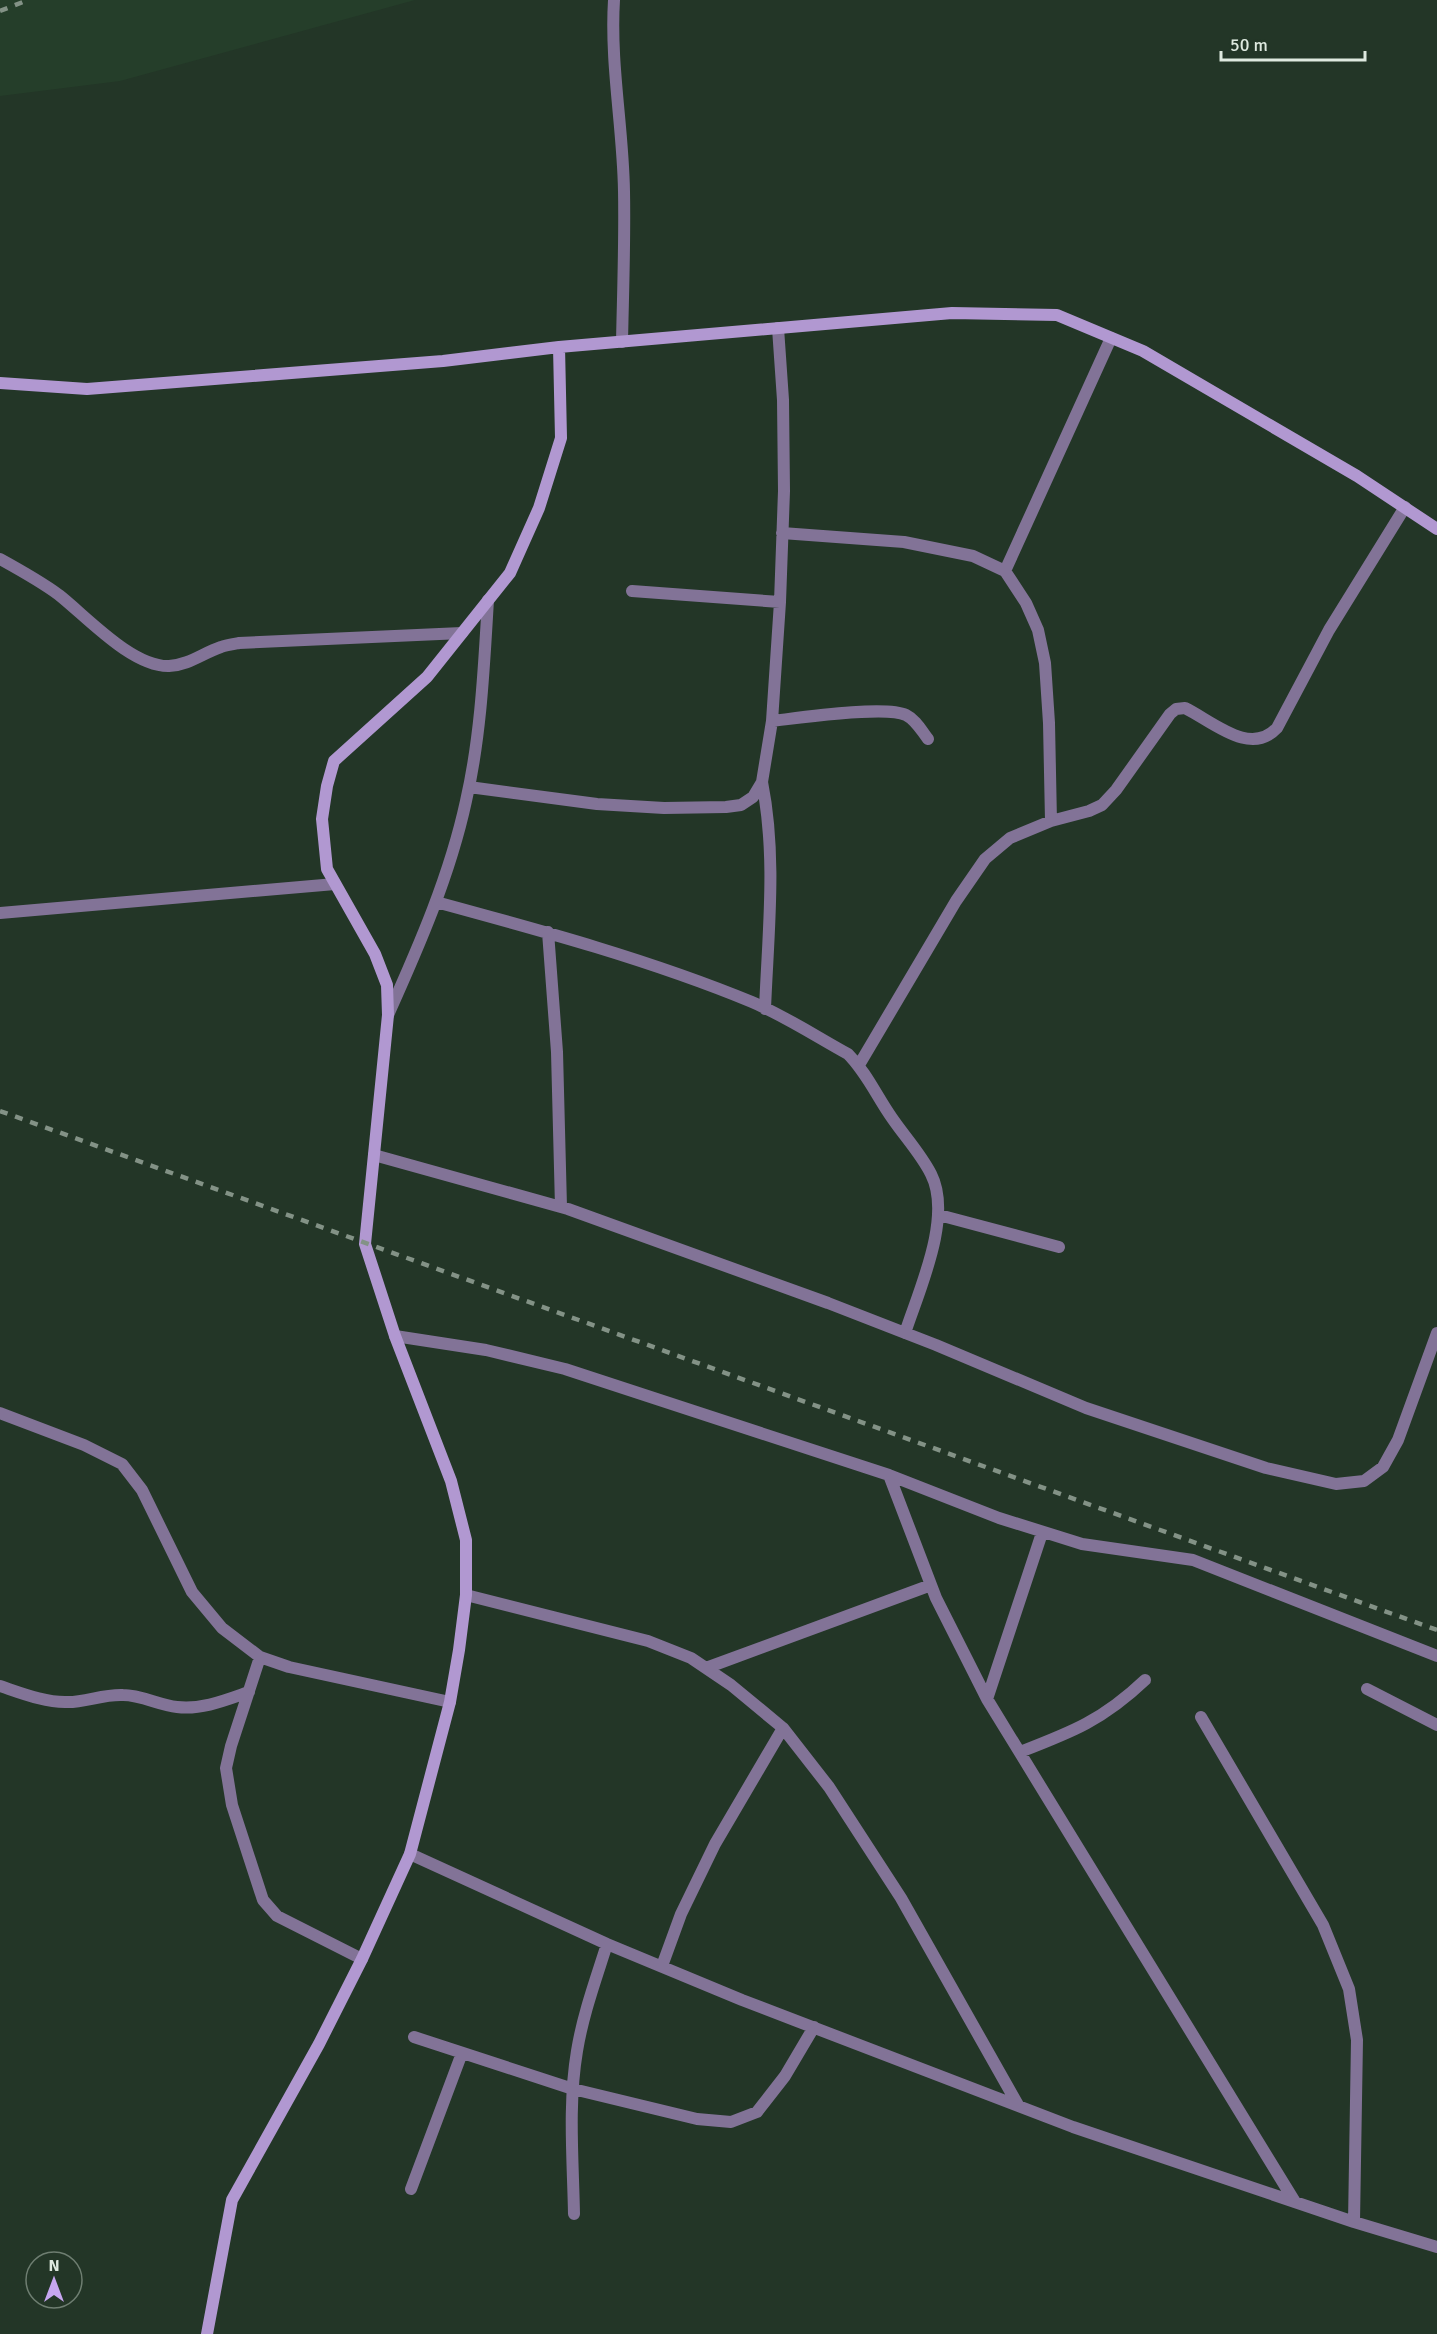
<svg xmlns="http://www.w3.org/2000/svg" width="1437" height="2334" font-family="Signika,sans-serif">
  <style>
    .built { fill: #253e2a }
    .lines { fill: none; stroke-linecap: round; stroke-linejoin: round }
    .street { stroke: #827397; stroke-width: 12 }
    .secondary { stroke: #b198d1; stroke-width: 12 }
    .rail { stroke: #839286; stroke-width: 4.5; stroke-dasharray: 8 8; stroke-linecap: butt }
  </style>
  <rect width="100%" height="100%" fill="#233627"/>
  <path class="built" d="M0,0H415L120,81L0,96Z"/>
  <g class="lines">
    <path class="street" d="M614,0C610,64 623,127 624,191C625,241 623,292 622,342
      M782,533L904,542L973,556L1005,571L1026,603L1038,630L1045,663L1049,723L1051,821
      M0,559C20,570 40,581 59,595C87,617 132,667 169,666C189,665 203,653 221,647C226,645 233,644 239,643L462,633
      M1005,571L1111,338
      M632,591L780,602
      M772,721C798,718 885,705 906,715C916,720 921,730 928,739
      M762,782C777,857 768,933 765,1009
      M469,787L597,804L664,808L726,807L741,805L753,797L762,782L772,721L780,602L784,491L783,400L778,328
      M436,902C543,931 650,960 752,1002C785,1016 817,1037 848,1054C867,1073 877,1097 892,1118C905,1137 921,1154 931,1174C953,1217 919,1290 905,1333
      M0,913L335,884
      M548,932L557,1052L561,1207
      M388,1015C419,946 450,875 466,801C481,736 484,666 488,600
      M859,1065L956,901L985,859L1010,838L1051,821L1089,811L1102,805L1116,790L1170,714L1176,709L1185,708C1212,721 1250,757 1277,728L1329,630L1405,507
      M374,1155L568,1209L828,1303L936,1345L1086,1408L1266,1468L1336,1484L1364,1481L1383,1467L1398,1440L1437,1333
      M939,1215L1059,1247
      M395,1336L486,1350L565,1369L889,1475L999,1518L1082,1544L1193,1560L1437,1656
      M0,1413L84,1445L122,1464L142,1490L192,1592L222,1628L260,1657L289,1667L450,1702
      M889,1475L936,1598L987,1699L1295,2202
      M466,1595L648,1641L691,1658L731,1685L783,1728L829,1787L901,1898L1018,2105
      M260,1657L231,1746L226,1768L232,1805L263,1900L277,1916L362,1959
      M706,1668L931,1585
      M0,1686C21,1693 46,1703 68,1702C86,1702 104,1694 123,1695C141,1695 159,1705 177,1707C202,1710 226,1700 249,1692
      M1367,1689L1437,1725
      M987,1699L1042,1533
      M1201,1717L1323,1925L1349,1989L1357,2040L1354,2222
      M1020,1752C1072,1732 1103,1720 1145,1680
      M410,1854L607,1944L742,2000L1073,2127L1354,2222L1437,2247
      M662,1966L681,1914L715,1844L783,1728
      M414,2037L573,2089L697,2119L731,2122L757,2112L785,2076L814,2027
      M411,2189L462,2053
      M574,2214C573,2160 568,2104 577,2051C583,2014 596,1979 607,1944"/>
    <path class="secondary" d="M0,383L87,389L443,361L559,347L952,313L1057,315L1143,351L1357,476L1437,529
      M207,2334L232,2200L319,2044L362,1959L410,1854L450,1702L459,1650L466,1595V1540L451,1481L395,1336L365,1244L388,1015L387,985L375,954L327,869L322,819L327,786L334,761L427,677L510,573L539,508L561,438L559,347"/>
    <path class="rail" d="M0,11L28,0
      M0,1111L1437,1630"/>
  </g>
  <g transform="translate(54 2280)"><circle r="28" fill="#233627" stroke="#6e7e71" stroke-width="1.5"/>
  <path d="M0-4.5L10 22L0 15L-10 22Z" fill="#c6a6f0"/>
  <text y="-9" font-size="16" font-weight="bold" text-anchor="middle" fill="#dee9df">N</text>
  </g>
  <path d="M1221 51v9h144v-9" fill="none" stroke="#dee9df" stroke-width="3"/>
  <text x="1230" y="51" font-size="18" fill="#dee9df" stroke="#233627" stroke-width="4.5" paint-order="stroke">50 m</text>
</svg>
